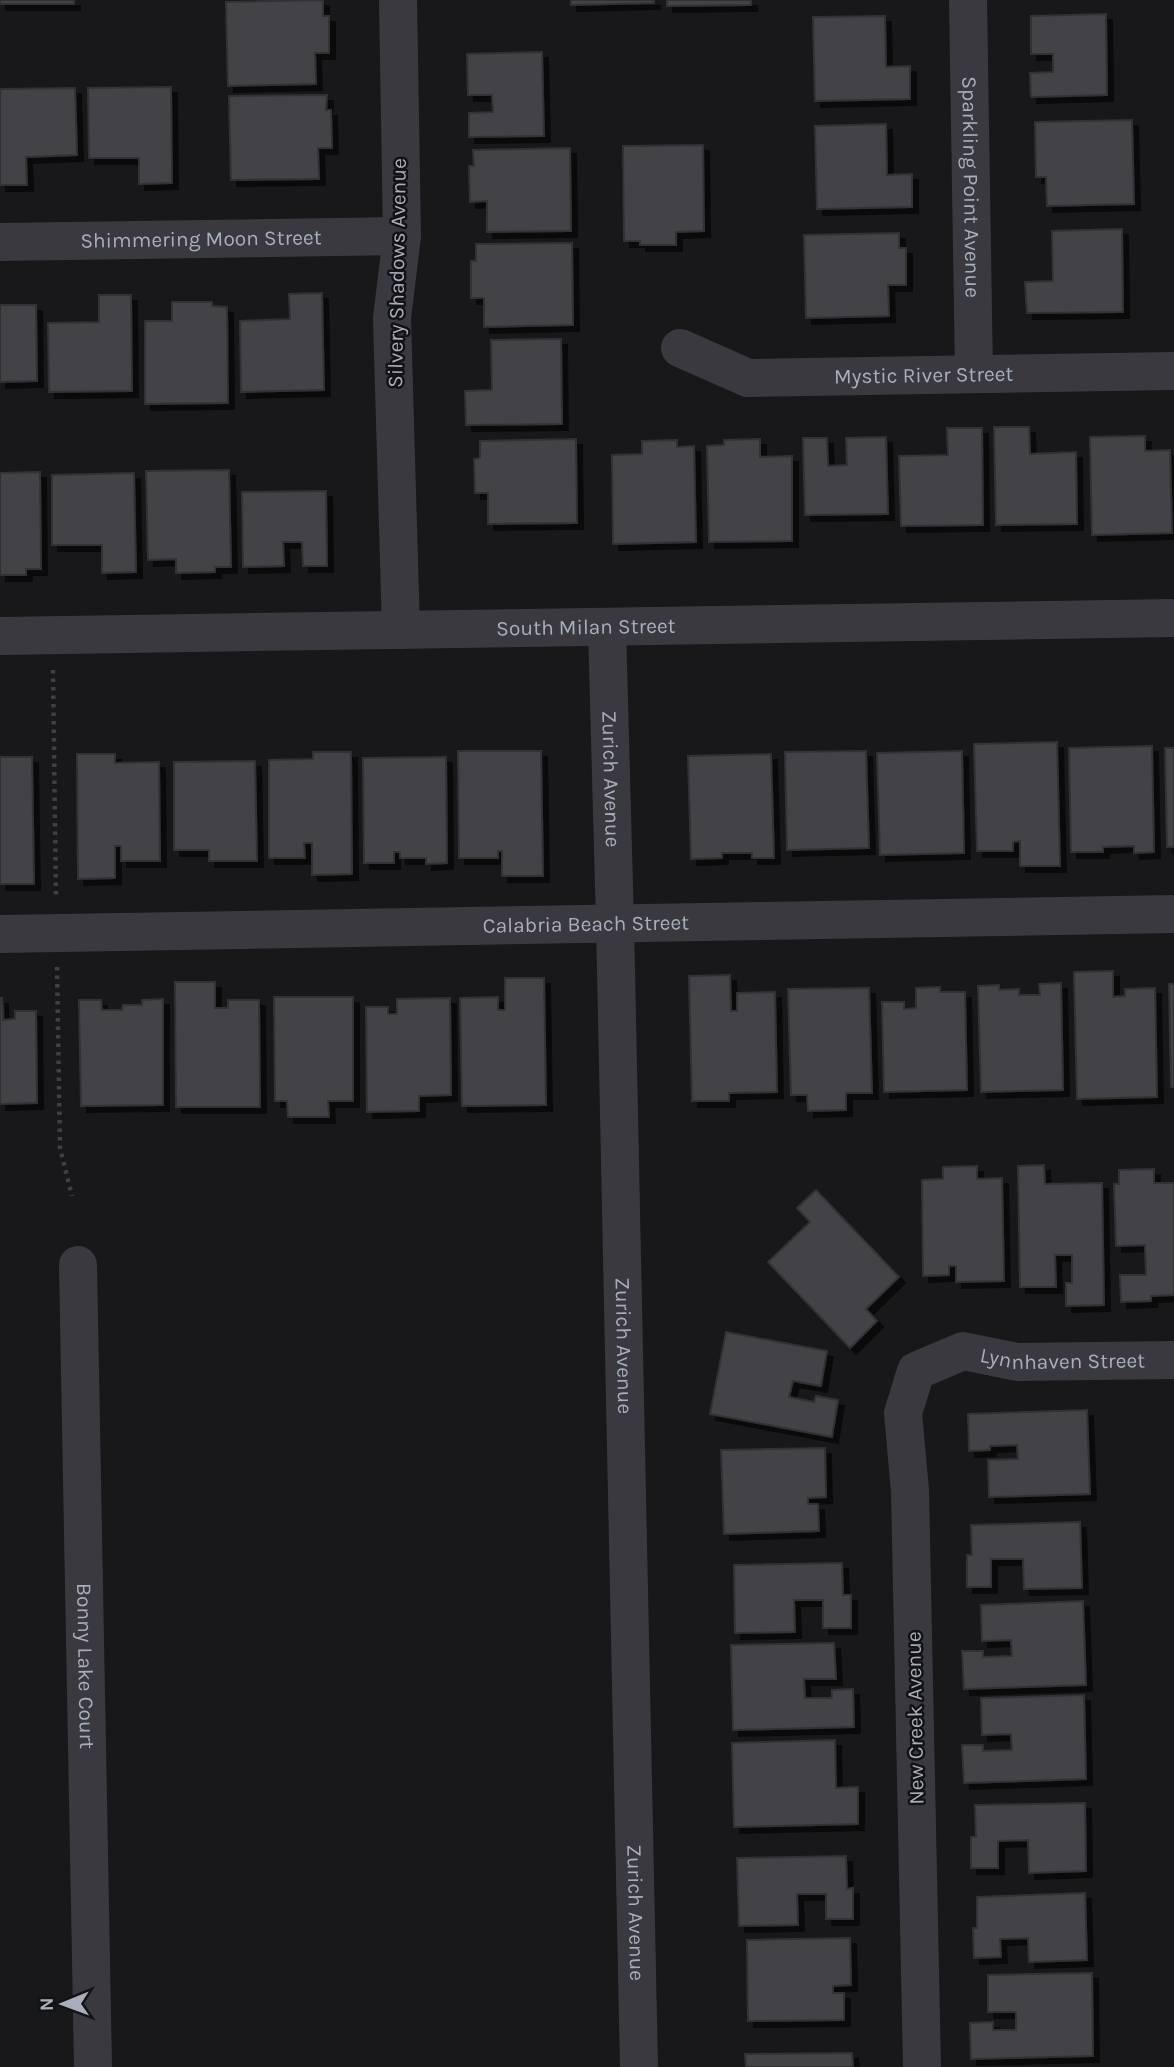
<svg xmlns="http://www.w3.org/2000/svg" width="1174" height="2067" font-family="Karla,sans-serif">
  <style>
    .building { fill: #424347; stroke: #323236; stroke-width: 2; filter: url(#shadow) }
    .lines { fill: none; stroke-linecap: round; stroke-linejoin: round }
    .path { stroke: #3f4047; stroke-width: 4.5; stroke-dasharray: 3.5 5; stroke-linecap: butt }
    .minor { stroke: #39393f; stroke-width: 38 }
    .labels { text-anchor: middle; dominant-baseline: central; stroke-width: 5; stroke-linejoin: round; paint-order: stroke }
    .street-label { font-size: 21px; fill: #a9aebb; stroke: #131315 }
  </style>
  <defs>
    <filter id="shadow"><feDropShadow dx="6" dy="6" stdDeviation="0" flood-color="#0009"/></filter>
  </defs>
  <rect width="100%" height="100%" fill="#18181a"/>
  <path class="building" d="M0,0H74V4H0Z
    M323,0V16H329V53H315L316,84L228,86L226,2Z
    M571,0H654V3L571,5Z
    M667,0H751V5L667,6Z
    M1106,14L1107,95L1031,97L1030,73L1053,72V54H1031V16Z
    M885,16L886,67L910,66V99L815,101L813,17Z
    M542,52L544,136L469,137V113L493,112L492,95H468L467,54Z
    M171,87L172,183L139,184V158H89L88,88Z
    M75,88L77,155L26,157L27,185H0V89Z
    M327,95L326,110H331L332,148H318L319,179L231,180L229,96Z
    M1132,120L1134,204L1047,206L1046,177H1036L1035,122Z
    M886,124L887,175L912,174V207L817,209L815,126Z
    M703,145L704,231L676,232V245H640V241H624L623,146Z
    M570,148L571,231L487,232V201L470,202L469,166H474L473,150Z
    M1122,229L1123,312L1027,313L1025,282L1053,281L1052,231Z
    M899,233V248H906V285H888L889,316L806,318L804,235Z
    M572,243L573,325L484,327V298H471V261H476V244Z
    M322,293L324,390L241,392L240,321L290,319L289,294Z
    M99,295H131L132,391L49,392L48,323L99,322Z
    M172,302H212V306L227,307L228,403L145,404V321H172Z
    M0,305H36L37,381L0,382Z
    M561,339L562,424L466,425L465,391L492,390L491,340Z
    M994,427H1029L1030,454L1076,452L1077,524L996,525Z
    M947,428H982L983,525L901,526L899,456L948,455Z
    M1145,436V451L1170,450L1172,533L1092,535L1090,437Z
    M886,437L888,514L805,515L803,438H827L828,466L847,465L846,438Z
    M576,439L577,523L488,524V493H475L474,459L480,458V441Z
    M760,439V457L792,456V541L709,542L707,446L724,445V440Z
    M677,440V447L694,446L696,542L613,544L612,455L642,454V441Z
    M229,470L231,567H215V572L176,573V559L148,560L146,471Z
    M40,472L41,569H26V575H0V473Z
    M134,473L136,572L102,573V545H52V475Z
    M326,491L327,566H303L302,542H283L284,566L243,567L242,492Z
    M1057,742L1060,866H1020V841L1013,842V851H977L974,744Z
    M1152,746L1154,852L1134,853V846L1103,847V852H1071L1069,748Z
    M1165,748H1174V847H1167Z
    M458,751H541L543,876H502V851H498V858H459Z
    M866,751L869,848L787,850L785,752Z
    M962,751L964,853L880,855L877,753Z
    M313,752H351L352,874L312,875V843H304L305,858H269V760L313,759Z
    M77,754H115V763L159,762L160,861H121V846H115V878L78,879Z
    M771,754L774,858H752V853H722V858L691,859L688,756Z
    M0,757H32L34,884H0Z
    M446,757L447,863L426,864V858H400V852H394V863H364L363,758Z
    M255,761L257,861H209V850H174V762Z
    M1113,971V997L1125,996V989L1155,988L1157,1097L1077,1099L1074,972Z
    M730,975L731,1011H737V993L775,992L777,1092L729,1093V1101H692L689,976Z
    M505,978H544L546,1105L462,1106L460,998L498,997V1010H505Z
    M175,982H215V1008H228V1000H259L260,1107H176Z
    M1061,983L1063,1090L981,1092L978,986L999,985V990L1019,989V995H1040L1039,984Z
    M1169,984H1174V1087H1171Z
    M940,987V992H965L967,1090L884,1092L882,1002H904V1009L916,1008V988Z
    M869,988L872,1093H846V1110L808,1111L807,1095H791L788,989Z
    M274,997H353V1101H328L329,1117H288L287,1101H275Z
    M0,998H2L3,1020L15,1019V1011H36L37,1103L0,1104Z
    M450,998L451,1095L419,1096V1111L367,1112L366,1007H388V1014H397V999Z
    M163,999V1105L81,1106L79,1000H101L102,1010H122L123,1005H142V1000Z
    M1044,1165L1045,1184L1102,1183L1104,1305L1066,1306V1283H1072V1255H1055L1056,1287H1020L1018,1166Z
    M977,1166V1179L1002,1178L1004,1281L956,1282V1266H949V1275L923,1276L922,1180L943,1179V1167Z
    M1154,1169V1183H1174V1295L1151,1296V1301L1121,1302L1120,1275H1146L1145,1245L1116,1246L1114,1184H1119V1170Z
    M816,1190L899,1277L866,1309L877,1321L850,1348L768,1262L810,1222L797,1208Z
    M726,1332L827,1351L821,1386L793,1381L789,1397L814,1402L816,1396L838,1400L832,1437L710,1414Z
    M1087,1410L1090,1494L989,1497L988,1460L1018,1459L1017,1445L990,1446V1450L969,1451L968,1414Z
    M825,1448L826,1497L808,1498V1504H818L819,1531L724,1534L721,1450Z
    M1080,1522L1082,1588L1024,1589L1023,1559H991V1587H967V1555H972L971,1525Z
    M842,1563L843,1595H851V1628H823V1600H794L795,1632L735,1633L734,1565Z
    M1083,1601L1086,1685L964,1689L962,1651H983V1657L1012,1656L1011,1640L982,1641L981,1605Z
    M834,1643L836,1679H804L805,1698H832V1690L853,1689L854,1727L733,1730L731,1645Z
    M1084,1695L1086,1779L964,1783L962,1745H983V1751L1012,1750L1011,1734L982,1735L981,1698Z
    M835,1740L836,1788L858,1787V1824L734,1827L732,1743Z
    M1085,1803L1086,1871L1029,1873L1028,1840L998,1841V1868H971V1837H976L975,1805Z
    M846,1856L847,1889L853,1888V1919H826V1894H797L798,1925L739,1926L737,1858Z
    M1085,1893L1087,1960L1029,1962L1028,1938L1000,1939L1001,1957L974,1958L973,1928H977V1897Z
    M850,1938L851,1985L833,1986V1993H844V2020L748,2021L747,1940Z
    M1092,1973L1093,2056L971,2059L970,2023L993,2022V2030H1016V2012H988V1975Z
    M852,2053L853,2067H746L745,2054Z"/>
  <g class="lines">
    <path class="path" d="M53,670L56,899
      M57,967L60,1148L72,1196"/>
    <g class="minor">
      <path d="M398,0L402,236L392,318L401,630"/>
      <path id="s1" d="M968,0L974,374"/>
      <path id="s2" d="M0,242L402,236"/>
      <path id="s3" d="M680,348L748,378L1174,371"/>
      <path id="s4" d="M607,627L615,923L639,2067"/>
      <path id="s5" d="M0,636L1174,618"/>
      <path id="s6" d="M0,934L1174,914"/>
      <path id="s7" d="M78,1265L93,2067"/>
      <path id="s8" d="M922,2067L910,1491L903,1413L916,1371L963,1351L1017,1362L1174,1360"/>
    </g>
  </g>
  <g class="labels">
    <g class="street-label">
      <text stroke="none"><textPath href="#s1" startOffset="187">Sparkling Point Avenue</textPath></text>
      <text stroke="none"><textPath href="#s2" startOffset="201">Shimmering Moon Street</textPath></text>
      <text transform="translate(397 273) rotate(-89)">Silvery Shadows Avenue</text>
      <text stroke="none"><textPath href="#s3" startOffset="250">Mystic River Street</textPath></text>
      <text stroke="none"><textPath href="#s5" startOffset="586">South Milan Street</textPath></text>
      <text stroke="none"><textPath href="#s4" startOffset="152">Zurich Avenue</textPath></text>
      <text stroke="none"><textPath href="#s6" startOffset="586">Calabria Beach Street</textPath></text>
      <text stroke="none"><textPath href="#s4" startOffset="719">Zurich Avenue</textPath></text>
      <text stroke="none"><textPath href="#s8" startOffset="850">Lynnhaven Street</textPath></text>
      <text stroke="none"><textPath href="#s7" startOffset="401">Bonny Lake Court</textPath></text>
      <text transform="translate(915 1718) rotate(-91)">New Creek Avenue</text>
      <text stroke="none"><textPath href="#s4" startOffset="1286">Zurich Avenue</textPath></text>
    </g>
  </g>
  <g transform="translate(63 2004) rotate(269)" stroke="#131315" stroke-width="5" paint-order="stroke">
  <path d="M0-5L12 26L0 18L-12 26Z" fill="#a9aebb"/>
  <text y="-10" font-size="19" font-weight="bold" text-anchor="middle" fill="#a9aebb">N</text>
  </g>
</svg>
